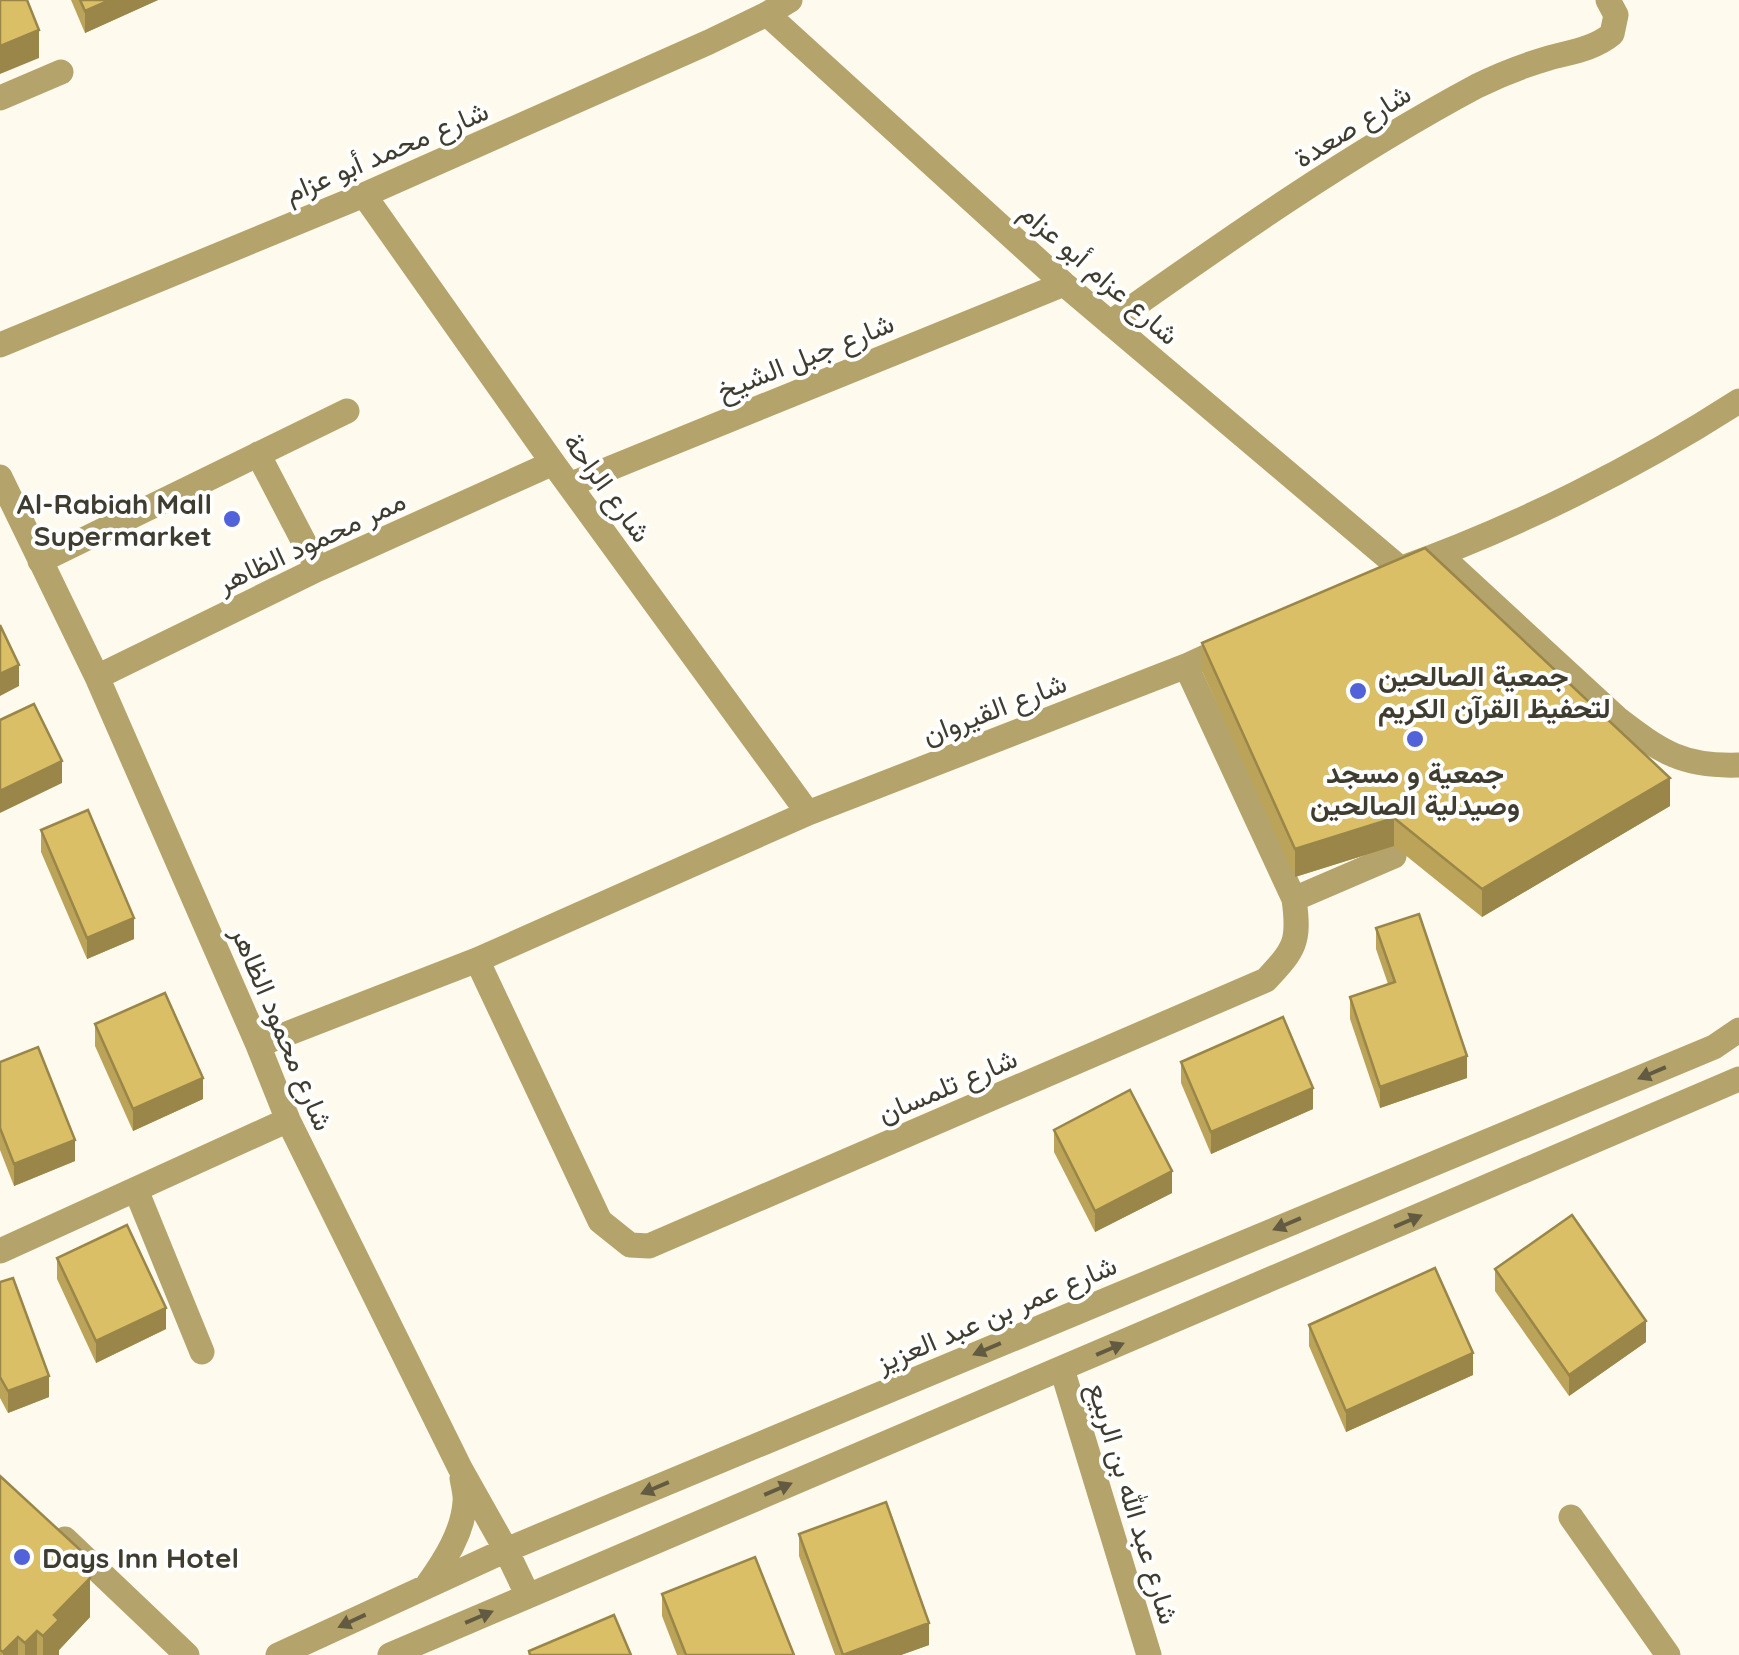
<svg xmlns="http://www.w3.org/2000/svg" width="1739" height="1655" font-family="Quicksand,Vazirmatn,sans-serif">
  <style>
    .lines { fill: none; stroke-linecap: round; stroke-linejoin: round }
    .minor { stroke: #b4a36a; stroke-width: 25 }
    .wall { fill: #bba459 }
    .shaded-wall { fill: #998648 }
    .building { fill: #dabf67; stroke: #998648; stroke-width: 2.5 }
    .oneway { fill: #625b41 }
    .poi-dot { fill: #5262d8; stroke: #fff; stroke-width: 4 }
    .labels { text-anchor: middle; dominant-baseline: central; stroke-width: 8; stroke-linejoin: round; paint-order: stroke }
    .street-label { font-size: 28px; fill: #3f3c30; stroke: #fff }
    .poi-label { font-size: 28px; font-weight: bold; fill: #3f3c30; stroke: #fff; text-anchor: start }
  </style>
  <rect width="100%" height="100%" fill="#fefaee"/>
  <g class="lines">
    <path class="minor" d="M767,14L1064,284L1401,569
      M0,98L61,72
      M364,195L553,463L808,813
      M1110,323C1229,239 1348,155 1477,86C1499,75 1525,65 1549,58C1571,52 1594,49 1612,34L1616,15L1608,0
      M0,345L364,195L709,42L767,14L790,0
      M258,454L318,569
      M0,477L97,677L258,1045L288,1120L460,1468L506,1550L528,1596
      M569,485L1064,284
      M1440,555L1618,719C1661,752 1683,767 1739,765
      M40,561L347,411
      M1402,568C1517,527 1637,467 1739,401
      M97,677L318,569L553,463
      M1294,899L1394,856
      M477,960L600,1221L630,1245L649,1246L1266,980C1295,949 1300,942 1294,899L1186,666
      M258,1045L477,960L808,813L1186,666L1229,646
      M136,1190L202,1352
      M0,1251L288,1120
      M1062,1369L1149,1655
      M1571,1517L1668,1655
      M65,1539L187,1655
      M428,1584C445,1560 463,1532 465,1502C466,1495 463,1485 462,1478
      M278,1655L506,1550L1714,1047L1739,1030
      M390,1655L1739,1079"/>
  </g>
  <path class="wall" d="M71,0H158L85,33Z
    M1202,643L1670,806L1482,917L1394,846L1295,877L1202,671Z
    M41,830L134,939L87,959L41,852Z
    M1376,928L1467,1078L1380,1108L1350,1019V997L1388,984L1376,949Z
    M95,1024L203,1099L133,1131L95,1046Z
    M0,1062L75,1161L14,1186L0,1150Z
    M1181,1062L1313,1109L1211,1154L1181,1083Z
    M1054,1130L1172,1193L1095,1232L1054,1152Z
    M57,1258L166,1329L96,1363L57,1279Z
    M1495,1269L1646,1342L1569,1396L1495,1291Z
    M0,1282L49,1397L8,1413L0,1398Z
    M1309,1325L1473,1375L1346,1432L1309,1346Z
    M0,1476L90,1617L59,1650V1655H0Z
    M799,1534L929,1645L901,1655H835L799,1556Z
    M662,1594L794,1655H677L662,1616Z"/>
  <path class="shaded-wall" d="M110,0H158L85,33V11Z
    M39,30V58L0,74V46Z
    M19,665V686L0,696V674Z
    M62,761V783L0,813V791Z
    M1670,778V806L1482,917V889Z
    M1394,818V846L1295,877V849Z
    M134,918V939L87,959V938Z
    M1467,1056V1078L1380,1108V1087Z
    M203,1078V1099L133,1131V1109Z
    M1313,1088V1109L1211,1154V1132Z
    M75,1140V1161L14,1186V1164Z
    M1172,1171V1193L1095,1232V1211Z
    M166,1308V1329L96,1363V1341Z
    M1646,1321V1342L1569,1396V1375Z
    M1473,1353V1375L1346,1432V1411Z
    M49,1376V1397L8,1413V1391Z
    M90,1578V1617L59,1650V1655H43V1636L54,1615Z
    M929,1623V1645L901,1655H843Z
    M37,1631V1655H25V1643Z
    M18,1637V1655H3V1652Z"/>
  <path class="building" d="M0,0H27L39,30L0,46Z
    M80,0H110L85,11Z
    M1425,548L1670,778L1482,889L1394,818L1295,849L1202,643Z
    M0,625L19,665L0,674Z
    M34,704L62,761L0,791V720Z
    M88,810L134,918L87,938L41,830Z
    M1419,914L1467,1056L1380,1087L1350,997L1395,982L1376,928Z
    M165,993L203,1078L133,1109L95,1024Z
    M1283,1017L1313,1088L1211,1132L1181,1062Z
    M38,1047L75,1140L14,1164L0,1128V1062Z
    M1130,1090L1172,1171L1095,1211L1054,1130Z
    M1572,1215L1646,1321L1569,1375L1495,1269Z
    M127,1225L166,1308L96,1341L57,1258Z
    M1435,1268L1473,1353L1346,1411L1309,1325Z
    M13,1278L49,1376L8,1391L0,1377V1282Z
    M0,1476L89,1558L90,1578L54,1615L59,1620L43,1636L37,1631L25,1643L18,1637L3,1652L0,1650Z
    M886,1502L929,1623L843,1655L799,1534Z
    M755,1557L794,1655H686L662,1594Z
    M614,1615L631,1655H530L529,1651Z"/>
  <defs><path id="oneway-solid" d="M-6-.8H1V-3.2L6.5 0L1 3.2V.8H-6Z" transform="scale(2.5)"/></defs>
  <g class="oneway">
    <use href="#oneway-solid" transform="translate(1652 1073) rotate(157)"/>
    <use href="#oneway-solid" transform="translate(1408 1221) rotate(-23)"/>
    <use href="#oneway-solid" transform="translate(1287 1224) rotate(157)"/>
    <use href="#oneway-solid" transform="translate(987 1349) rotate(157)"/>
    <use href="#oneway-solid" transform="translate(1110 1349) rotate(-23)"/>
    <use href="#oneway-solid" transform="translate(655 1488) rotate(157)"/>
    <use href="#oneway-solid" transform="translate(778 1489) rotate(-23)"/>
    <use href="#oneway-solid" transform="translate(479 1617) rotate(-23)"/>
    <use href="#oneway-solid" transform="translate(352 1621) rotate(155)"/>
  </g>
  <g class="poi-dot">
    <circle cx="232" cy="519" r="10"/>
    <circle cx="1358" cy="691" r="10"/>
    <circle cx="1415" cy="739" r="10"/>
    <circle cx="22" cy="1557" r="10"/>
  </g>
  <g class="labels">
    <g class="street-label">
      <text transform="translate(1352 125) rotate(-32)">شارع صعدة</text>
      <text transform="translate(386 151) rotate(-23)">شارع محمد أبو عزام</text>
      <text transform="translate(1100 273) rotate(41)">شارع عزام أبو عزام</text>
      <text transform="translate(805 356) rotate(-22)">شارع جبل الشيخ</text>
      <text transform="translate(608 487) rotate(54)">شارع الراحة</text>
      <text transform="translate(311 541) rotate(-25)">ممر محمود الظاهر</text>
      <text transform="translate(994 708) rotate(-21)">شارع القيروان</text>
      <text transform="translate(283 1028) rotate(67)">شارع محمود الظاهر</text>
      <text transform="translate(947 1085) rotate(-23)">شارع تلمسان</text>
      <text transform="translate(996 1313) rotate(-23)">شارع عمر بن عبد العزيز</text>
      <text transform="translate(1134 1503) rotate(73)">شارع عبد الله بن الربيع</text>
    </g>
    <g class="poi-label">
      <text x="212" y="503" text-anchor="end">Al-Rabiah Mall<tspan x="212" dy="32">Supermarket</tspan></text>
      <text x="1378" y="675">جمعية الصالحين<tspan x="1378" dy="32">لتحفيظ القرآن الكريم</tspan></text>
      <text x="1415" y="772" text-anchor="middle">جمعية و مسجد<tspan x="1415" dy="32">وصيدلية الصالحين</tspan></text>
      <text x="42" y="1557">Days Inn Hotel</text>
    </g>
  </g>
</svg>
